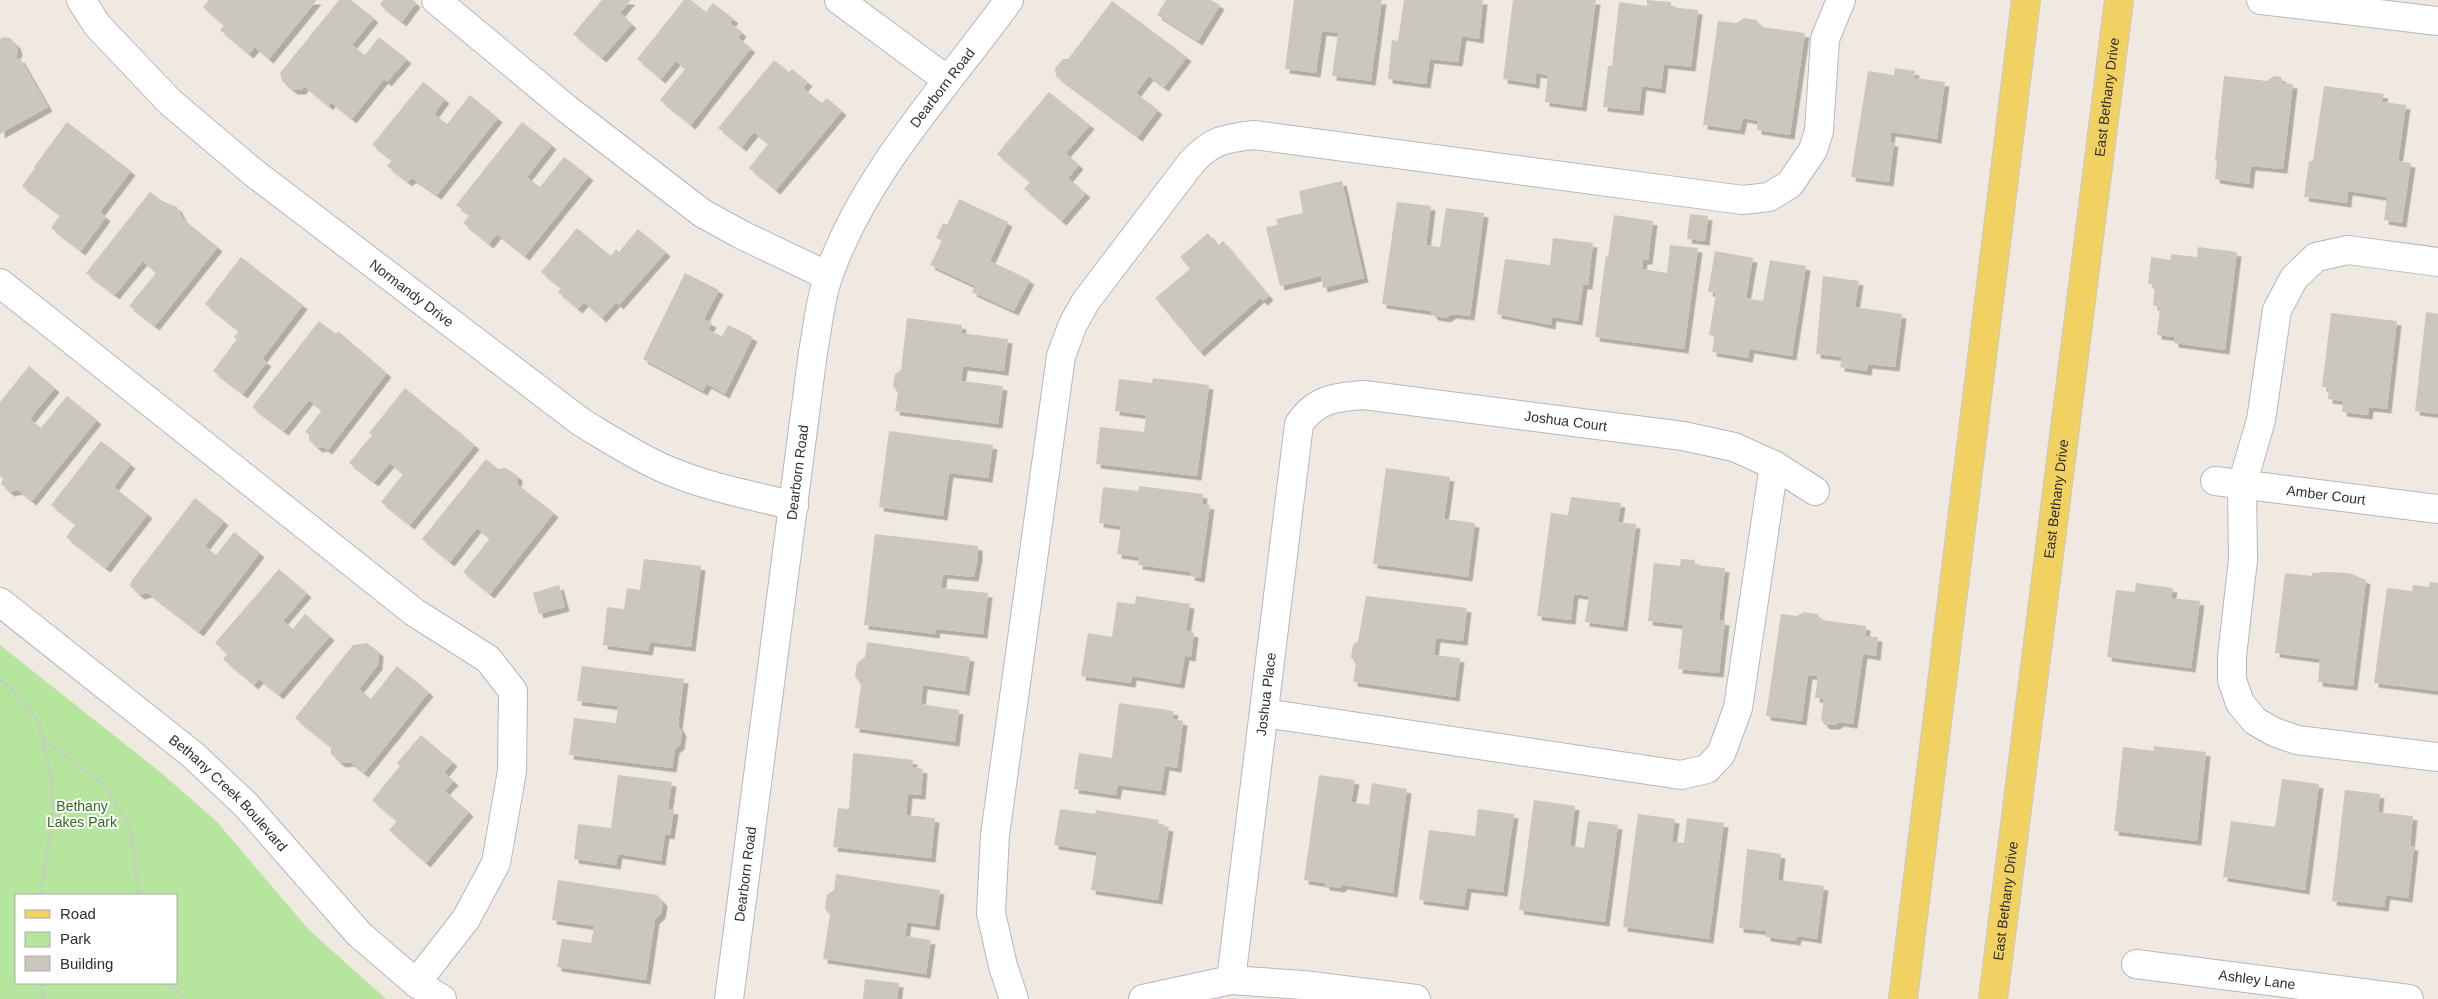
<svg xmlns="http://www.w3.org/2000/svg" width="2438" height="999" font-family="Arial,sans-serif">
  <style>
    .green { fill: #b6e59e; fill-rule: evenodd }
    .building { fill: #cbc7bf; filter: url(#shadow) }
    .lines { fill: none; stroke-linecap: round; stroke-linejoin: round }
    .minor-casing { stroke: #b4b7c1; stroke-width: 30 }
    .major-casing { stroke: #c9c9c9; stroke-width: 30 }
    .path { stroke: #c9c9c9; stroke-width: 3; stroke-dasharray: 4 2.5; stroke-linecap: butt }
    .minor { stroke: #fff; stroke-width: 28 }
    .major { stroke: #f2d163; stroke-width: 28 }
    .labels { text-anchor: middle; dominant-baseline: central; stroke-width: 4; stroke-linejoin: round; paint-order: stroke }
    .street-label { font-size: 14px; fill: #2e2e2e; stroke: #fff }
    .park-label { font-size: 14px; fill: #2c6e1b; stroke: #fff }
  </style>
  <defs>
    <filter id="shadow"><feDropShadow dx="4.5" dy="4.5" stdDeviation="0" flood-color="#0004"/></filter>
  </defs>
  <rect width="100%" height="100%" fill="#efe9e1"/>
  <path class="green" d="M0,645L165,776L217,822L309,930L386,999H0ZM16,895H176V983H16Z"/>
  <path class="building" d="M209,0H317L269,59L255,47L249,54L220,30L224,25L203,7Z
    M339,0H351L374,18L352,45L365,55L379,37L407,59L387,82L384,79L352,119L331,102L329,106L304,86L302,90H293L282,81L280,73Z
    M383,0H413L416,3L402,22L380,5Z
    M602,0H631L620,13L632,24L602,58L573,34Z
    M684,0H691L706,12L713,3L734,19L730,23L742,32L738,38L751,48L691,125L660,100L685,69L676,61L661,79L637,59Z
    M1166,0H1211L1220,5L1198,41L1157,15Z
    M1294,0H1382L1371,81L1332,76L1338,33L1322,31L1316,73L1285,69Z
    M1404,0H1483L1479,39L1462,36L1458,62L1430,59L1426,84L1388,79L1392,40L1398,41Z
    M1513,0H1596L1582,107L1545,102L1548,75L1536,73L1535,84L1503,79Z
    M1647,0L1671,2V7L1698,10L1691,67L1664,64L1661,89L1642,86L1639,111L1603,107L1608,66H1612L1619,2L1647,6Z
    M1112,1L1187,57L1164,87L1149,76L1136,93L1158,110L1138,137L1056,76L1055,68L1063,59H1068Z
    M1744,18L1756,20L1762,27L1805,33L1790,135L1757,130L1758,121L1743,118L1740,130L1703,125L1718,21L1737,23Z
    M4,37L10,38L16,44L18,50L16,57L17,60L20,58L48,107L0,134V39Z
    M774,60L789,72L792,69L808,82L803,88L822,103L827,98L842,111L776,190L749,168L768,144L754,132L742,147L718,128Z
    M1895,68L1915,71L1914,78L1945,82L1937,139L1891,132L1890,142H1894L1889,182L1851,177L1868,71L1894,75Z
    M2224,76L2267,81L2274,76L2281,77L2283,83L2293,84L2283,169L2251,166L2249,184L2215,179L2217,161H2215Z
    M423,82L445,99L434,114L447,124L470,95L498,118L437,195L412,178L408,182L387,166L392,160L372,145Z
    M2324,86L2384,94L2382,102L2406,105L2398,161L2411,163L2402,223L2384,220L2387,197L2348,191L2347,203L2304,197L2309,161H2313Z
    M1049,92L1090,125L1066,153L1079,165L1068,178L1086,193L1062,221L1024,189L1030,182L997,154Z
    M67,122L131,171L100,212L106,217L81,251L51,228L60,215L22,186L35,168L34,167Z
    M522,122L552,145L527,177L540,187L564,157L589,176L525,256L497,234L489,244L463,223L470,215L456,205Z
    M1342,181L1364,278L1323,288L1321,276L1280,286L1266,227L1278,225L1276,219L1303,213L1299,191Z
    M150,192L162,201L177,207L183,219L218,247L155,326L129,306L156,273L143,261L115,295L86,273Z
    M959,199L1008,222L990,261L1030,280L1014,311L972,292L975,286L930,265L942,241L936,238L943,223L947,225Z
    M1397,202L1431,206L1426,245L1440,247L1446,208L1484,213L1470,316L1452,314L1446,318L1434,316L1430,311L1382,304Z
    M1690,214L1708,216L1705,241L1687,239Z
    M1614,215L1653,221L1648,260H1643L1642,269L1667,273L1670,245L1698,248L1684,349L1595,337L1606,256L1608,257Z
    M577,228L611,256L616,249L619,252L638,229L666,252L619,305L616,302L602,318L584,302L578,309L558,292L561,288L541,272Z
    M1208,233L1218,246L1223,241L1269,296L1263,301L1260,298L1200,352L1155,298L1190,269L1180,257Z
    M1553,238L1593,243L1588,285H1583L1578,321L1552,317L1551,325L1497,314L1505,259L1550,265Z
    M2198,247L2237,252L2225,350L2174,343V337L2157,335L2160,307L2153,306L2155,285L2148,284L2151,257L2171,260V254L2197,257Z
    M1715,251L1753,258L1746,298L1763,301L1770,260L1806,266L1792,356L1750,349L1748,358L1712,352L1715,336L1709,335L1716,293L1708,292Z
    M241,257L303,305L262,359L267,362L243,394L213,371L237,339L234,337L239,331L205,304Z
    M685,273L719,290L704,319L712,323L708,330L722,336L728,325L753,337L725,394L707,384L703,391L643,359Z
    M1823,276L1859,281L1855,307L1902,314L1895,367L1868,364L1867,371L1840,367L1842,357L1816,354Z
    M2426,312L2438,314V414L2415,411Z
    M2331,313L2397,321L2387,409L2369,407L2368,415L2342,412L2343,401L2328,399L2329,388L2322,387Z
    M907,318L962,325L961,333L1008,339L1004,371L963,366L961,381L1003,386L998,424L895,411L898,393L893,386L895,374L901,370Z
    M319,321L336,334L338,331L387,373L328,450L323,447L318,448L309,440V435L305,432L322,410L309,400L284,431L252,407Z
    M29,366L55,388L30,419L41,428L67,396L97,420L32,501L18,490L10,492L1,484L3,478L0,476V402Z
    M1153,378L1209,385L1197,476L1096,464L1100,427L1144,432L1146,415L1115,411L1119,379L1152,383Z
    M405,388L475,445L410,525L381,502L403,474L390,463L374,482L349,463L372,435L369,433Z
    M889,431L993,445L988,478L949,473L943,516L879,507Z
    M101,441L131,464L114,487L148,514L106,568L66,537L76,524L51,505Z
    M486,459L498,469L506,468L518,476L517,484L554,513L490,594L463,572L490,538L477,528L450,562L422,539Z
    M1386,468L1450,477L1444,519L1475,523L1468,577L1373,564Z
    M1139,486L1203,494L1202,504L1210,505L1200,578L1190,576L1191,572L1138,565L1139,557L1117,554L1121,526L1099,523L1103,487L1138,491Z
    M1571,497L1621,503L1618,522L1636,524L1623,627L1585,622L1589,596L1574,594L1571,620L1537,616L1551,513L1568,515Z
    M195,498L224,521L205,546L216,555L234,532L260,553L199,632L148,593L140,595L130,586L132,580Z
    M875,534L978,546V557L974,577L943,574L941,588L988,593L983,634L936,629L935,634L864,625Z
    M644,559L701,566L691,647L650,642L648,651L603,645L607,607L624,609L627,588L640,590Z
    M1681,559L1695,560V565L1725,568L1719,620L1725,621L1719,673L1678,669L1683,625L1648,621L1654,563L1680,566Z
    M279,569L307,593L283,621L293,629L305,614L330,636L279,695L259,679L254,685L223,659L227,654L215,643Z
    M2327,572L2349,573L2366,580L2353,686L2318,682L2320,659L2275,653L2285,573L2312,576V573Z
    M2430,582L2438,583V691L2374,683L2387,588L2412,591L2413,585L2429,587Z
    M2136,583L2173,588L2171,598L2200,601L2191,668L2107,657L2116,590L2135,592Z
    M559,585L565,607L539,614L533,593Z
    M1136,596L1190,604L1186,631L1194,633L1191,657L1185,656L1180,684L1132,676L1131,683L1081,676L1088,633L1112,637L1117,602L1135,604Z
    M1366,596L1467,608L1463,641L1436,638L1434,655L1460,658L1455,697L1353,682L1356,664L1351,657L1353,645L1358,641Z
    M1804,612L1817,614L1822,620L1866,626L1865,636L1878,637L1876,656L1863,654L1853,724L1840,722L1835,725H1825L1821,719L1824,699L1815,698L1818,676L1808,675L1802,721L1766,716L1781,614L1797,616Z
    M867,642L970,657L965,691L923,685L921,704L959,710L955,742L855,728L861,685L855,676L857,663L865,657Z
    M367,643L379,652L378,665L359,689L371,699L397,666L429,692L364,773L350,762L341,763L331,754V747L295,718L353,645Z
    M582,666L684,679L678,725L682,732L680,745L675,749L672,768L569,755L574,718L616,723L618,706L577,701Z
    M1119,703L1174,711L1172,719L1183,721L1177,768L1165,766L1161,791L1118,785L1116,795L1074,789L1079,753L1112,758Z
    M421,735L453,762L444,773L454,781L445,791L469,812L426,863L389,830L397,821L372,800L400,766L397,763Z
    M2154,746L2206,752L2197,841L2114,831L2123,747L2154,751Z
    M853,753L913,760L912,767L923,769L921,795L908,794L906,815L935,818L931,858L833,847L838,808L849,809Z
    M618,775L672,782L668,809L674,810L670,835L665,834L661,861L618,854L616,865L574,859L578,824L611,828Z
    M1319,775L1355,780L1351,802L1369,805L1372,783L1407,789L1393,893L1343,885L1340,888L1326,886L1324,883L1304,880Z
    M2282,779L2319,784L2305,890L2223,877L2231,821L2275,827Z
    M2345,790L2380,794L2378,812L2413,816L2410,846H2414L2408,898L2386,895L2384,907L2332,901Z
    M1534,800L1575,806L1570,846L1584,848L1588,821L1618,825L1605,922L1519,910Z
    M1060,809L1095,814L1096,810L1159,820L1158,825L1169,827L1158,900L1091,890L1097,852L1054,845Z
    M1478,809L1514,814L1503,892L1467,888L1464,906L1419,900L1429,830L1475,836Z
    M1638,814L1675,819L1672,842L1684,843L1687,818L1724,823L1709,939L1623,927Z
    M1747,849L1781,854L1778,880L1824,886L1817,939L1797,936L1796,941L1766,937V931L1739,928Z
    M836,874L940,890L935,926L907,922L905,936L931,940L926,974L823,959L830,915L825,909L827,895L834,890Z
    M558,880L657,895L663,902L661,914L655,920L646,980L557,967L562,939L591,943L594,926L552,920Z
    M865,979L899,983L897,999H863Z"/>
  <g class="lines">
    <defs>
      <g id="minor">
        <path id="s1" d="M81,0L97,25L170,102L254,173L581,422C609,439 635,456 665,469C706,487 751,495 794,506"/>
        <path d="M436,0L567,109L702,213L742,235L828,276"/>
        <path d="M839,0L946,79"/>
        <path d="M2261,0L2438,21"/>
        <path d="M2438,262L2348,250L2316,257L2294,278L2277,310L2261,420L2242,485L2243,560L2232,656V680L2240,703L2255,721L2274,732L2297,740L2438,757"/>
        <path d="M0,283L414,612L488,659L513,691L512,771L496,863L466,919L416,983"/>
        <path id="s2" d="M2215,481L2438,509"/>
        <path id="s3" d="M0,602L193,755L246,805L359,934L416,983L442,999"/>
        <path d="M1264,713L1681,775L1707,769L1721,754L1738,708L1774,465"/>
        <path id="s4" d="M2136,964L2409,999"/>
        <path id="s5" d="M1231,980L1299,424C1316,399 1335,397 1364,395L1683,436L1734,447L1774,465L1815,491"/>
        <path id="s6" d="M729,999L813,352C818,327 820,298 829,274C867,169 945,89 1009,0"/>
        <path d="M1014,999L1003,966L991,913L995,835L1061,356L1073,324L1086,301L1191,163C1212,140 1223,139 1254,135L1743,200L1769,197L1790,184L1813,150L1819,131L1825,39L1841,0"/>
        <path d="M1143,999L1231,980L1303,985L1416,999"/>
      </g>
      <g id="major">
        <path d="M1903,999L2026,0"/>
        <path id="s7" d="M1993,999L2119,0"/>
      </g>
    </defs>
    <use href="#minor" class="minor-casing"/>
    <use href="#major" class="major-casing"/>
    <path class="path" d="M0,680L11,688L39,723L51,777L53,816L41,895
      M43,739L105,786L131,828L139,895
      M42,983L43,999
      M166,983L188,999"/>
    <use href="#minor" class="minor"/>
    <use href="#major" class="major"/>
  </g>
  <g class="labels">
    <g class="street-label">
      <text stroke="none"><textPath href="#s6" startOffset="951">Dearborn Road</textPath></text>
      <text stroke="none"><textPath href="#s7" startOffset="909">East Bethany Drive</textPath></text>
      <text stroke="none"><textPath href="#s1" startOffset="444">Normandy Drive</textPath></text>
      <text stroke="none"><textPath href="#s5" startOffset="838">Joshua Court</textPath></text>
      <text stroke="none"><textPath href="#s6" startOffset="531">Dearborn Road</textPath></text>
      <text stroke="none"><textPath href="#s2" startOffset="112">Amber Court</textPath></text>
      <text stroke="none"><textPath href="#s7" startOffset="504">East Bethany Drive</textPath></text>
      <text stroke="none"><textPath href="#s5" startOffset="288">Joshua Place</textPath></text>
      <text stroke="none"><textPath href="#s3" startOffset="298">Bethany Creek Boulevard</textPath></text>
      <text stroke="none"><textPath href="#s6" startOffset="126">Dearborn Road</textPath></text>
      <text stroke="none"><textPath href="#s7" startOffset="99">East Bethany Drive</textPath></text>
      <text stroke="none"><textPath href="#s4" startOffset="122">Ashley Lane</textPath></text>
    </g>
    <g class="park-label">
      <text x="82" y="806">Bethany<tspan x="82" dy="16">Lakes Park</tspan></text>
    </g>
  </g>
  <rect x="15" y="894" width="162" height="90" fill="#ffffff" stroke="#ababab"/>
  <rect x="25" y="910" width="25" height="8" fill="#f2d163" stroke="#ababab"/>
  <text x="60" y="919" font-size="15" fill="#2e2e2e">Road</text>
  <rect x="25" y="932" width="25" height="15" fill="#b6e59e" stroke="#ababab"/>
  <text x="60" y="944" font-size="15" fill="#2e2e2e">Park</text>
  <rect x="25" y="956" width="25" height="15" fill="#cbc7bf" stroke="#ababab"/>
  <text x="60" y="969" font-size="15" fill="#2e2e2e">Building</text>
</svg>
